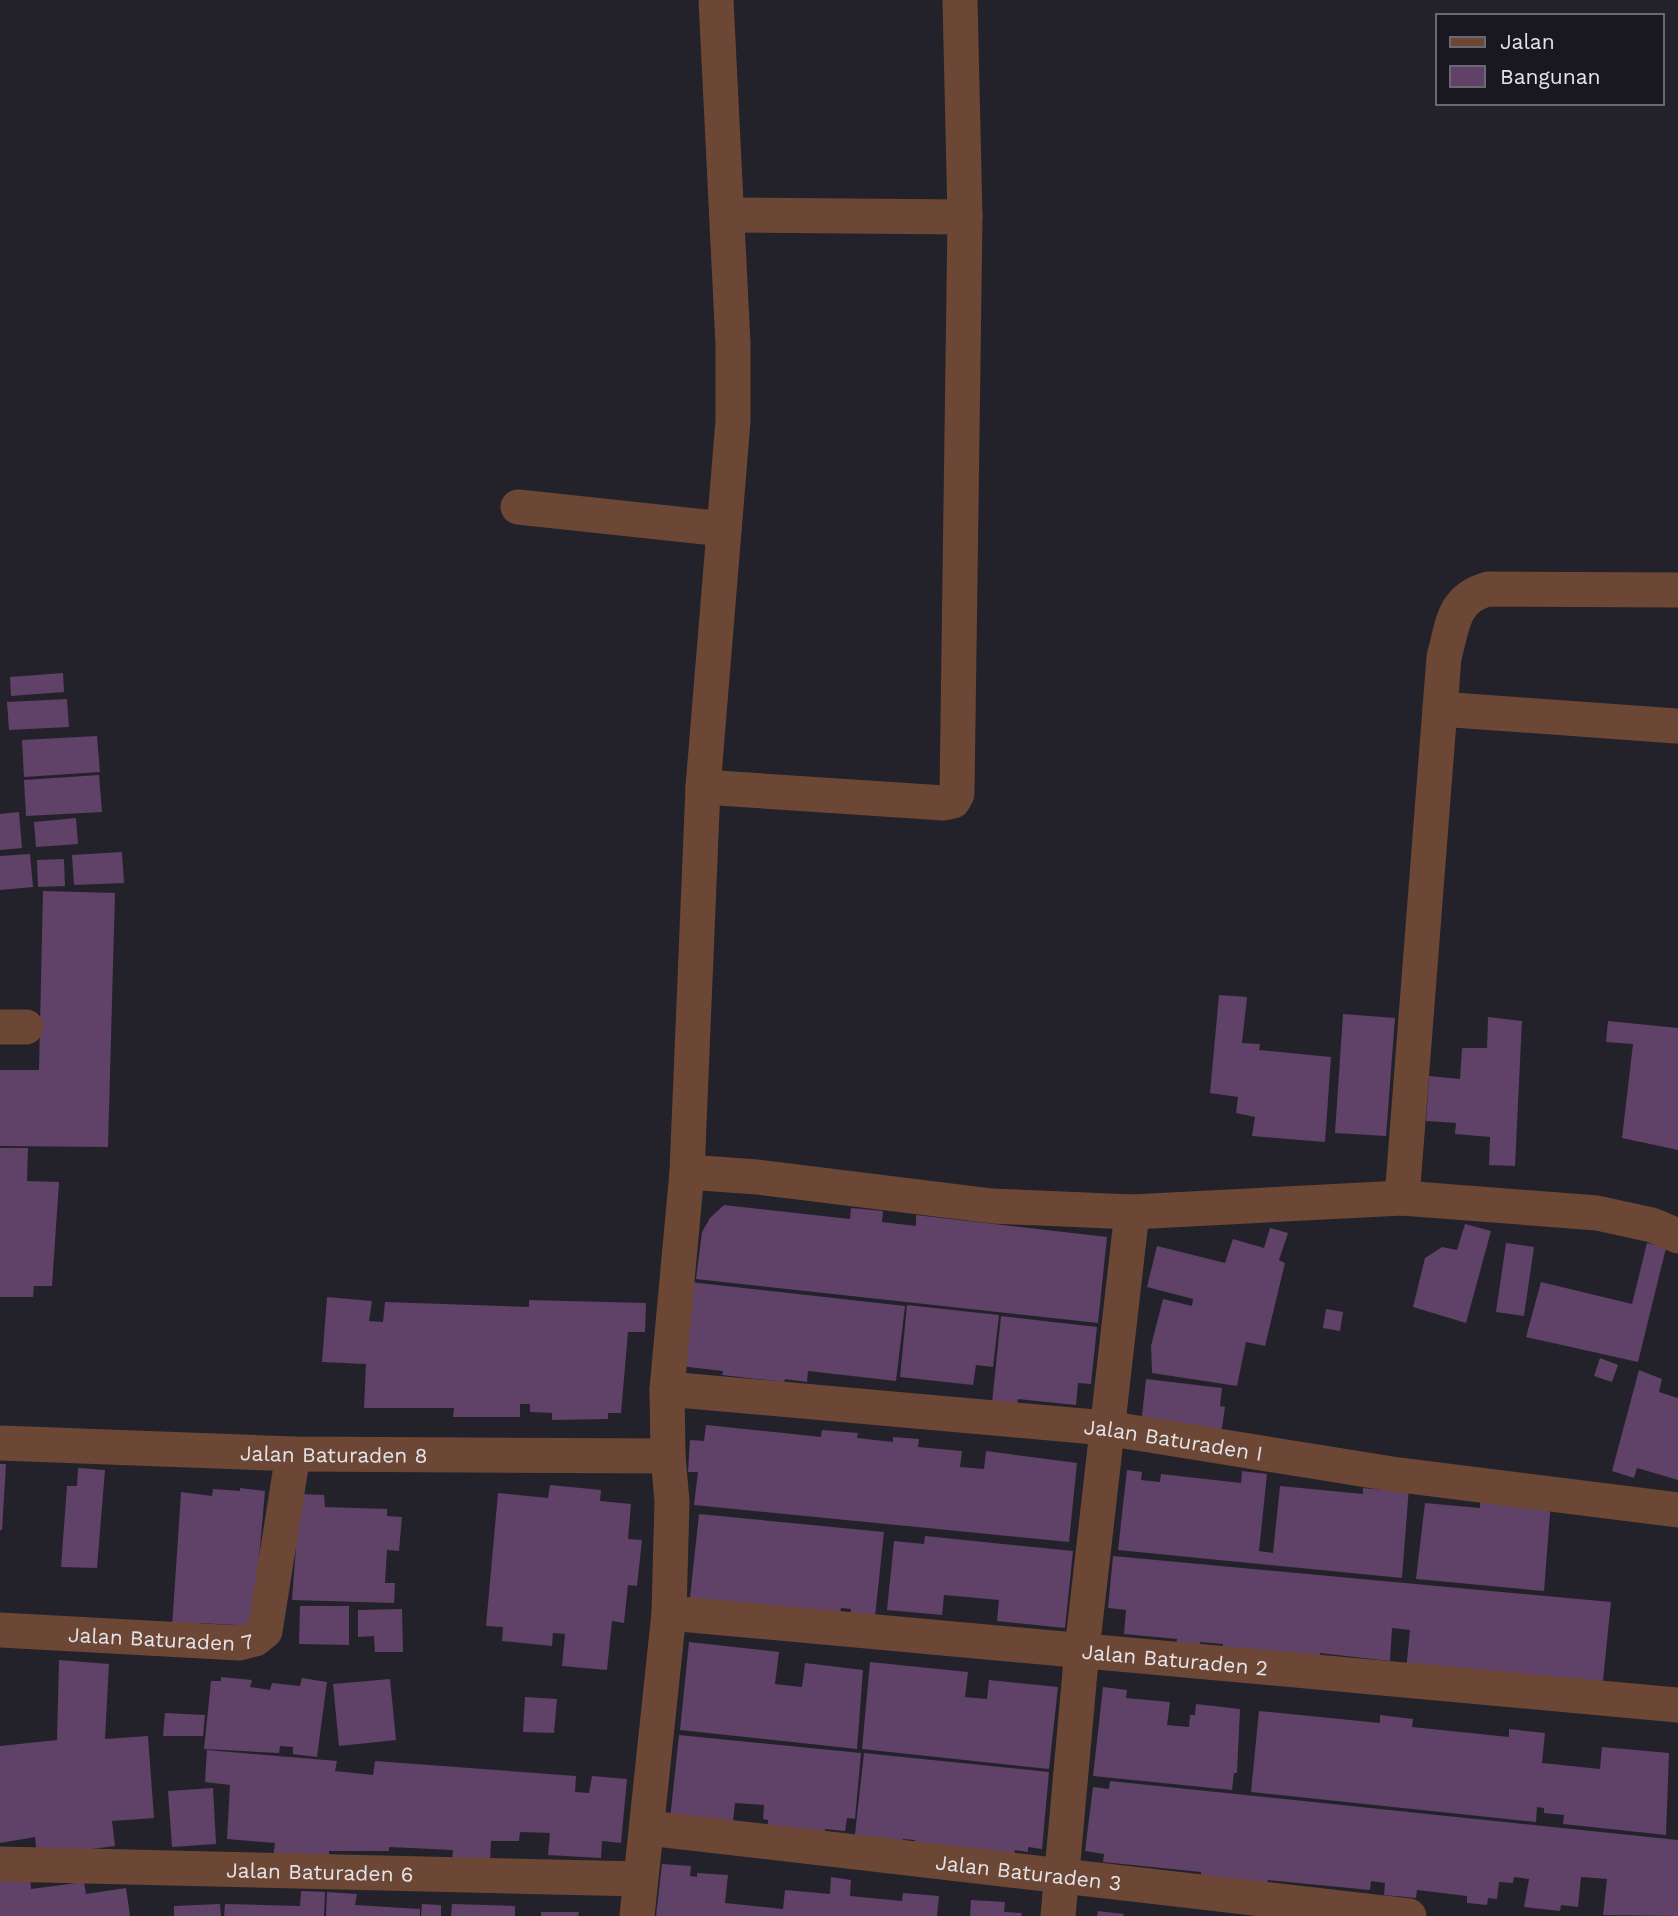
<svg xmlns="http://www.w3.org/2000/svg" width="1678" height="1916" font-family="'Work Sans',sans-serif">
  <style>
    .building { fill: #604167 }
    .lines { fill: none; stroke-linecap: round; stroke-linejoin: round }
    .minor { stroke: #6d4736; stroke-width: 35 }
    .labels { text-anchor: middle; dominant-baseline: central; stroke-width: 5; stroke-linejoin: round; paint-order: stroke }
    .street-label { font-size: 21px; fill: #e3e3e9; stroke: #191821 }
  </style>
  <rect width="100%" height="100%" fill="#23222a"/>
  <path class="building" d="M63,673L64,692L11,696L10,677Z
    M67,699L69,727L9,730L7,702Z
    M97,736L100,772L24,777L22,740Z
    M99,775L102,812L26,816L24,780Z
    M19,812L22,848L0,850V814Z
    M76,818L78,844L36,847L34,822Z
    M122,852L124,883L74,885L72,855Z
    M30,854L33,887L0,890V856Z
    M64,859L65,886L38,887L37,860Z
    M43,891L115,893L108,1147L0,1146V1070H39Z
    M1219,995L1247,997L1242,1043L1260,1044L1259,1050L1331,1057L1325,1142L1252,1136L1255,1117L1236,1113L1238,1097L1210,1093Z
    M1343,1014L1395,1018L1386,1136L1335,1133Z
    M1488,1017L1522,1021L1515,1166L1489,1165L1490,1137L1455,1134L1456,1123L1426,1121L1429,1076L1460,1079L1462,1048H1487Z
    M1608,1021L1678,1028V1150L1622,1138L1633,1044L1606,1042Z
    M0,1148H28L27,1181L59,1182L52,1286H34L33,1297H0Z
    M724,1205L850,1219L851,1208L883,1211L882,1222L916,1226V1215L1107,1237L1098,1323L696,1279L702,1232L710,1218Z
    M1465,1224L1491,1231L1466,1323L1413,1307L1425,1258L1442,1247L1457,1250Z
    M1270,1228L1288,1233L1279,1260L1285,1263L1265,1346L1246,1342L1237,1386L1152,1373L1151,1346L1163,1299L1192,1306L1193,1299L1147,1287L1157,1246L1225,1263L1233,1239L1264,1248Z
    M1506,1243L1534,1247L1524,1316L1496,1312Z
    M1647,1243L1666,1248L1638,1362L1526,1337L1541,1282L1632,1304Z
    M690,1282L905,1306L896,1381L808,1371L807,1382L785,1379L784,1382L722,1375L723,1371L680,1366Z
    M327,1297L372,1301L369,1321L383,1322L385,1302L529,1307V1300L646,1303L645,1332H628L621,1413H608V1419L552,1420V1413L530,1412V1404H520V1417H453L454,1408H364L366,1364L322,1362Z
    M907,1305L999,1315L993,1367L976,1365L973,1385L900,1377Z
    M1326,1309L1343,1312L1340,1331L1323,1328Z
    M1001,1316L1097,1327L1091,1384L1078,1383L1076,1405L1018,1399L1017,1405L992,1403Z
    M1600,1358L1618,1365L1612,1382L1594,1376Z
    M1639,1370L1662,1379L1659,1392L1678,1398V1480L1637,1468L1634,1478L1612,1471Z
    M1146,1379L1222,1388L1220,1406L1225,1407L1221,1434L1141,1425Z
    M706,1425L821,1437L822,1430L858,1433L857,1438L893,1442V1437L919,1439L918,1447L962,1451L960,1467L984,1469L986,1451L1077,1463L1069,1542L694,1505L698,1472H688L690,1440L704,1441Z
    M0,1464H6L2,1530H0Z
    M78,1468L105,1470L97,1568L61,1567L67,1486H77Z
    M1127,1470L1142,1472L1141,1480L1160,1482L1161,1474L1241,1483L1242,1471L1267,1474L1259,1551L1273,1553L1280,1486L1363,1494V1488L1384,1490L1409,1487L1402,1578L1118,1550Z
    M550,1485L601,1490L600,1501L631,1504L628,1539L642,1540L637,1586L628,1585L624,1623L612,1621L607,1670L562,1666L565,1634L553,1633L552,1646L502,1641L503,1627L486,1626L498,1493L548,1498Z
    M240,1488L265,1491L253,1626L199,1623L198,1630L172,1628L181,1492L212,1496L213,1489L240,1491Z
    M300,1494L324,1495L325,1507L387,1509V1516L402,1517L399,1551L387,1550L385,1583H395L394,1603L292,1600Z
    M1480,1500L1551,1501L1544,1591L1416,1579L1425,1503L1480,1508Z
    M699,1514L884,1532L874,1626L850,1623L851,1609L841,1608L840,1614L689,1607Z
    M925,1536L1073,1551L1065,1628L997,1621L999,1600L944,1595L942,1615L887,1610L894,1541L924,1544Z
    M1113,1556L1611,1602L1602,1690L1406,1671L1410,1630L1392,1628L1390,1661L1320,1653L1319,1659L1221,1660L1223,1644L1200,1642L1199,1657L1175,1655L1177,1639L1124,1634L1126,1610L1108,1608Z
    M300,1606H349V1645L299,1644Z
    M402,1609L403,1652H375L374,1636L358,1637V1610Z
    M689,1642L779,1652L775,1684L802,1687L805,1663L863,1670L857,1749L680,1730Z
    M59,1660L109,1664L105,1739L148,1736L154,1818L112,1821L115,1846L37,1856L35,1837L0,1843V1746L57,1740Z
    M870,1662L968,1672L965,1697L987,1699L989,1680L1058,1687L1049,1769L862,1749Z
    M221,1677L252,1680L250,1687L270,1690L272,1683L300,1686L302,1678L327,1682L317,1757L293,1754V1747L280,1746L279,1753L204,1749L211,1681H221Z
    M390,1679L396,1740L339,1746L333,1684Z
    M1103,1687L1127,1690L1126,1698L1170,1702L1167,1725L1189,1727L1190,1715H1195L1196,1704L1240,1709L1237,1773H1234L1232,1790L1093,1776Z
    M525,1697L557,1699L554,1733L523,1732Z
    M1259,1711L1380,1723V1715L1413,1719L1412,1727L1509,1737V1729L1545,1733L1542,1763L1600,1769L1602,1747L1669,1753L1666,1835L1563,1824L1564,1815L1544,1813V1808L1537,1807L1536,1822L1251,1792Z
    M165,1713L205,1715L203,1736H163Z
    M679,1735L861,1753L855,1819L847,1818L845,1831L825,1829L824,1842L767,1837L768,1820L763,1819L764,1805L735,1803L732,1831L670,1819Z
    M207,1750L337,1761L335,1771L373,1775L375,1761L576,1776L575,1792L589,1793L592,1776L627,1779L621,1843L602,1841L601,1858L548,1855L550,1833L520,1832L519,1841H491L490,1861H452L453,1850L389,1847V1851H329V1860L273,1858L275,1843L227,1839L230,1785L205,1782Z
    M864,1753L1049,1772L1042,1849L1028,1847V1852L1015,1850L1014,1858L914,1849L915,1840L903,1839L902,1847L854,1843Z
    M1110,1781L1678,1840V1916L1603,1915L1607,1879L1581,1877L1578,1907L1561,1905L1560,1911L1524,1907L1529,1879L1514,1877L1513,1883L1499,1882L1497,1899L1488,1898L1487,1905L1467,1903V1896L1417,1890L1416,1898L1384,1895L1385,1883L1371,1881L1370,1890L1268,1880L1267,1884L1199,1886L1201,1872L1103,1862L1104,1854L1085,1851L1093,1787L1109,1789Z
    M213,1788L216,1844L172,1847L168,1791Z
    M662,1864L691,1866L690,1876L697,1877V1873L728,1875L725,1903L783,1909L785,1890L830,1894L831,1877L851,1880L850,1896L902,1901L903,1893L939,1896L937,1916H656Z
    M30,1877L31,1889L84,1882L86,1894L126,1888L130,1916H0V1881Z
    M301,1891L325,1892L324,1916H224L225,1904L300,1906Z
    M327,1892L357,1894L355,1905L420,1909V1916H326Z
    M971,1900L1005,1902L1004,1912L1022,1913L1021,1916H970Z
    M220,1904L221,1916H174V1906Z
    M422,1904L441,1905V1916H421Z
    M452,1904L515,1906V1916H451Z
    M1098,1911L1124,1914L1123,1916H1097Z
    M541,1912H579L578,1916H541Z"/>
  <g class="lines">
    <g class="minor">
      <path d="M727,215L965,217"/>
      <path d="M518,507L724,529"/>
      <path d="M1440,709L1676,726"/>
      <path d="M703,787L944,803L953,801L957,794L965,217L960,0"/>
      <path d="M0,1027H26"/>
      <path d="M687,1172L757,1177L992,1206L1132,1212L1402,1198L1597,1213L1652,1225L1678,1236"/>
      <path d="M1402,1198L1444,657C1453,625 1452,599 1488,589L1678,590"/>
      <path id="s1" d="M667,1389L1106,1428L1392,1474L1678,1510"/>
      <path id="s2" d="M0,1443L293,1454L668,1456"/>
      <path id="s3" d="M669,1613L1678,1705"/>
      <path id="s4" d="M0,1630L239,1643L255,1639L265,1631L293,1454"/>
      <path id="s5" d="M648,1828L1409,1916"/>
      <path id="s6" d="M0,1864L640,1879"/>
      <path d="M637,1916L669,1613L672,1501L668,1456L667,1389L687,1172L703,787L733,421V344L716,0"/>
      <path d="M1058,1916L1082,1650L1132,1212"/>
    </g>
  </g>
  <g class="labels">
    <g class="street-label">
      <text stroke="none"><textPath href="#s1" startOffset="509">Jalan Baturaden I</textPath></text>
      <text stroke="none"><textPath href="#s2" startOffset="334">Jalan Baturaden 8</textPath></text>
      <text stroke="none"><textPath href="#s4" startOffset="161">Jalan Baturaden 7</textPath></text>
      <text stroke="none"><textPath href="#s3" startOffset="508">Jalan Baturaden 2</textPath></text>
      <text stroke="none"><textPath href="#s6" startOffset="320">Jalan Baturaden 6</textPath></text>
      <text stroke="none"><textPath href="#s5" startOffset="383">Jalan Baturaden 3</textPath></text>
    </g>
  </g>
  <rect x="1436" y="14" width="228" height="91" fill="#191821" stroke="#6a6971" stroke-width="2"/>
  <rect x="1450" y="37" width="35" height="10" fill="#6d4736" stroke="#6a6971" stroke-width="2"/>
  <text x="1500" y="49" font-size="21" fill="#e3e3e9">Jalan</text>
  <rect x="1450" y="66" width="35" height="21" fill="#604167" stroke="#6a6971" stroke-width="2"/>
  <text x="1500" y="84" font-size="21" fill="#e3e3e9">Bangunan</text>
</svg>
